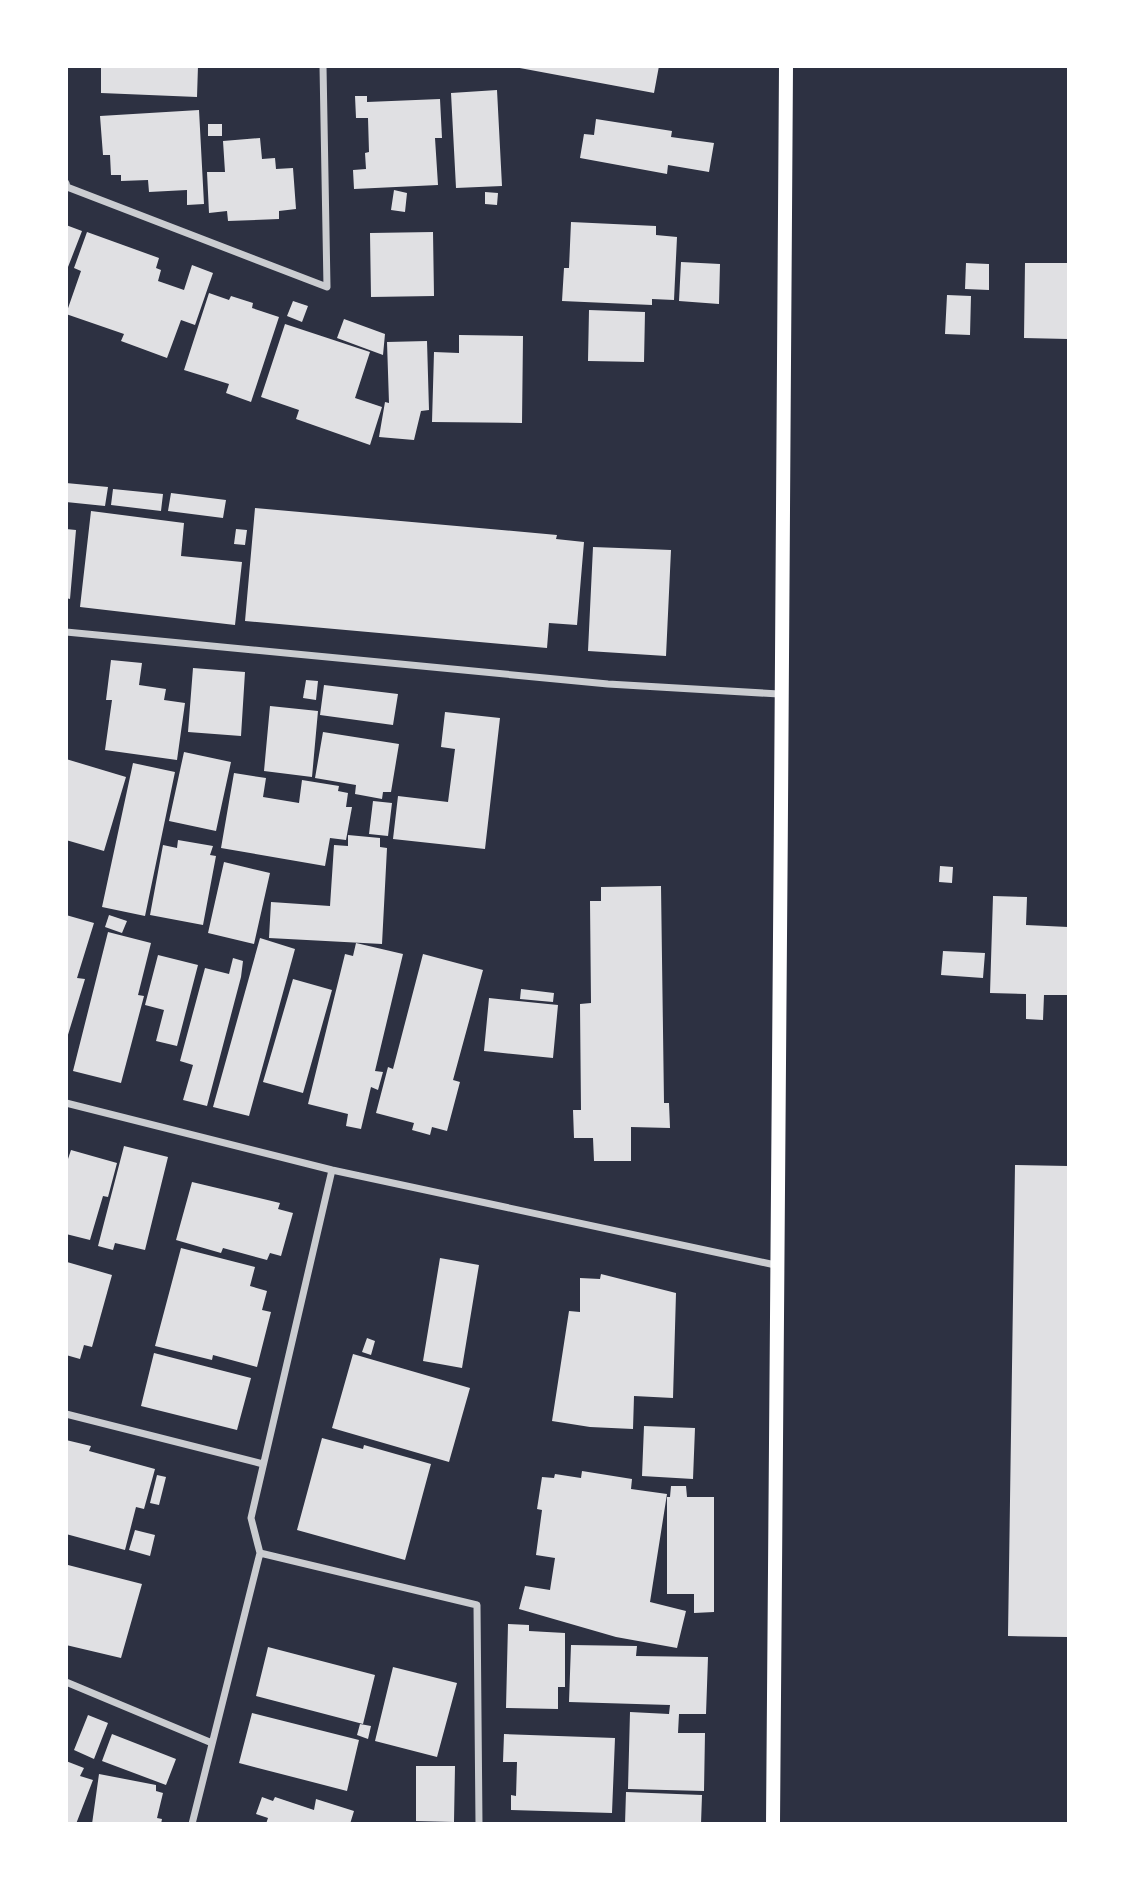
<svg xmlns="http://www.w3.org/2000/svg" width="1135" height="1890" font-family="Roboto,sans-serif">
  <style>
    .building { fill: #e0e0e3 }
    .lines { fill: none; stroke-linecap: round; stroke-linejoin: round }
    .minor { stroke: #caccd0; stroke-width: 7 }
    .secondary { stroke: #fff; stroke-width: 14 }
  </style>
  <rect width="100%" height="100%" fill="#2d3142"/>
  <path class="building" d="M101,66H198L197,97L101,93Z
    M509,66H659L654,93Z
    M497,90L502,186L456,188L451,93Z
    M355,96H367V102L440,99L442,138H435L438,185L354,189L353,170L366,169L365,153L369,152L368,118H356Z
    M199,110L204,204L187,205V190L149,192L148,180L121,181V175H111L110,155H103L100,116Z
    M596,119L672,131L671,137L714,143L709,172L668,165L667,174L580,158L584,134L594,135Z
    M208,124H222V136H208Z
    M260,138L262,159L275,158L276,169L293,168L296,209L279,211V219L228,221L227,211L209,213L207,172H225L223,141Z
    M394,190L407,193L405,212L391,210Z
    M485,192L498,193L497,205L485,204Z
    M571,222L656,226V235L677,237L674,300L652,299V305L562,301L564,268H569Z
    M66,225L82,231L68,267L66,266Z
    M87,232L159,258L156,268L161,270L158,281L184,290L192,265L213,273L195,325L181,320L167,358L121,341L124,334L66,314L81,271L74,268Z
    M433,232L434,296L371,297L370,233Z
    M681,262L720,264L719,304L679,301Z
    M966,263L989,264V290L965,289Z
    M1025,263H1068V339L1024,338Z
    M209,293L229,300L231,296L253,303L252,308L279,317L251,402L226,393L229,384L184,370Z
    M947,295L971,296L970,335L945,334Z
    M293,301L308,306L302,322L287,316Z
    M589,310L645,312L644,362L588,361Z
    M344,319L385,334L383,355L337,338Z
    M285,324L370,352L355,398L382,407L370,445L296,419L299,410L261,397Z
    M459,335L523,336L522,423L432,422L434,352L459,353Z
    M427,341L429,410L421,411L414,440L379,437L385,402L389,403L387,342Z
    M66,483L108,487L105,506L66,502Z
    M113,489L163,494L161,511L111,505Z
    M171,493L226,500L223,518L168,511Z
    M255,508L557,535L556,539L584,542L577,625L549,623L547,648L245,621Z
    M91,511L184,523L181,556L242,562L235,625L80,607Z
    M66,529L76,530L70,599L66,598Z
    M236,529L247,530L245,545L234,544Z
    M593,547L671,550L666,656L588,651Z
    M111,660L142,663L139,685L166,689L164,700L185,703L177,760L105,750L112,700H106Z
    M193,668L245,672L241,736L188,732Z
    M306,680L318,681L316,700L303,698Z
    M324,685L398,694L393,725L320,715Z
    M270,706L318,711L312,777L264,771Z
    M445,712L500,718L485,849L393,839L398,796L448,802L455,749L441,747Z
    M323,732L399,744L391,792H383L382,799L355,794L356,785L315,778Z
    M184,752L231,762L216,831L169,821Z
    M66,759L126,777L104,851L66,840Z
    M133,763L175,772L145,916L102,907Z
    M234,773L266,778L263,797L299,803L302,780L339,786L338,791L348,793L346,807H352L346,840L330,838L325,866L221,848Z
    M373,801L392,803L388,836L369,834Z
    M348,835L380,838V847L387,848L382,944L269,938L271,902L330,906L334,845L348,846Z
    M178,840L213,846L210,855L216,856L203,925L150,915L163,845L177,848Z
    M224,862L270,873L254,944L208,933Z
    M940,866L953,867L952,883L939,882Z
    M661,886L664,1103H669L670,1128L631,1127V1161H594L593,1138H574L573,1110H581L580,1004L591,1003L590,901H601V887Z
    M993,896L1027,897L1026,925L1068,927V995H1044L1043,1020L1026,1019V994L990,993Z
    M66,915L94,923L77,978L85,979L67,1038Z
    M109,915L127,921L122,933L105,927Z
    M108,932L151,943L138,995L144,996L121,1083L73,1071Z
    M260,938L295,949L249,1116L213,1107Z
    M356,943L403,954L375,1071L383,1072L378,1090L371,1087L361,1129L346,1126L348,1114L308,1104L345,954L353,956Z
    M943,951L985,953L983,978L941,975Z
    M423,954L483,970L453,1080L460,1082L447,1131L432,1127L430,1135L412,1130L414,1123L376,1113L388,1067L393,1069Z
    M158,955L198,965L177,1046L156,1041L164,1010L145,1005Z
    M233,958L243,961L241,977L207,1106L183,1100L193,1065L180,1061L205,968L229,974Z
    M293,979L332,990L303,1093L263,1082Z
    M521,989L554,993L553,1002L520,999Z
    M489,998L558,1005L553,1058L484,1051Z
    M124,1146L168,1157L145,1250L115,1243L113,1250L98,1246Z
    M71,1150L117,1163L108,1197L103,1196L90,1240L66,1234V1165Z
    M1015,1165L1068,1166V1637L1008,1636Z
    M192,1182L280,1203L278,1209L293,1213L281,1256L270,1253L267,1260L223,1248L221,1253L176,1240Z
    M181,1248L255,1267L250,1286L267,1291L262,1310L271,1312L257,1367L213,1355L212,1360L155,1346Z
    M440,1258L479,1265L462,1368L423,1361Z
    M67,1262L112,1275L92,1347L84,1345L80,1359L66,1355Z
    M601,1274L676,1293L673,1398L634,1396L633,1429L590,1427L552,1421L569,1311L580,1312V1278L600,1279Z
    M367,1338L375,1341L371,1355L362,1352Z
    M154,1353L251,1378L237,1430L141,1406Z
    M353,1354L470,1388L449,1462L332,1428Z
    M644,1426L695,1428L693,1479L642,1476Z
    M322,1438L363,1449L364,1445L431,1464L405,1560L297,1530Z
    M66,1440L91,1446L89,1451L155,1469L144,1509L136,1507L125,1550L66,1534Z
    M582,1471L632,1479L631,1489L667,1494L650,1602L686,1611L677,1648L616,1637L519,1609L525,1586L550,1590L555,1558L536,1555L542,1510L537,1509L542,1477L554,1478L555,1474L581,1478Z
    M157,1475L166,1477L159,1505L150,1503Z
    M671,1486H686L687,1497H714V1612L694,1613V1594H667V1497H670Z
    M135,1530L155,1535L150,1556L129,1550Z
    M68,1565L142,1584L121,1658L66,1645Z
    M508,1624L529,1625V1631L565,1633V1687H558V1709L506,1708Z
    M571,1645L637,1646L636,1656L708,1657L706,1714H679L678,1733H705L704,1791L628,1789L630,1712L669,1714L670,1705L569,1702Z
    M268,1647L375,1675L363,1724L256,1696Z
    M393,1667L457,1683L437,1757L375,1741Z
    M252,1713L359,1740L347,1791L239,1763Z
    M88,1715L108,1723L94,1759L74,1750Z
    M360,1724L371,1726L368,1739L357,1735Z
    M112,1734L176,1759L166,1785L102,1761Z
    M504,1734L615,1738L612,1813L511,1810V1795L516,1796L517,1762H503Z
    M66,1761L84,1768L80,1776L93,1780L76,1824H66Z
    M416,1766H455L454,1822L416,1821Z
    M99,1774L156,1785V1791L163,1793L157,1818L162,1819L161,1824H92Z
    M626,1792L702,1795L701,1824H625Z
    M262,1797L273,1801L275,1797L314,1810L316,1799L354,1811L350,1824H266L268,1818L256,1814Z"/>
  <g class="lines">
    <path class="minor" d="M66,183L67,187L327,287L323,66
      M66,632L608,684L779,694
      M66,1103L332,1170L780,1266
      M66,1414L263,1464
      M260,1553L477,1605L479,1824
      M66,1682L212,1743
      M192,1824L260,1553L251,1518L332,1170"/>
    <path class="secondary" d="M773,1824C781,1238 780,652 786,66"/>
  </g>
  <rect width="1135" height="1890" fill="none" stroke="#ffffff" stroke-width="136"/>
</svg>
